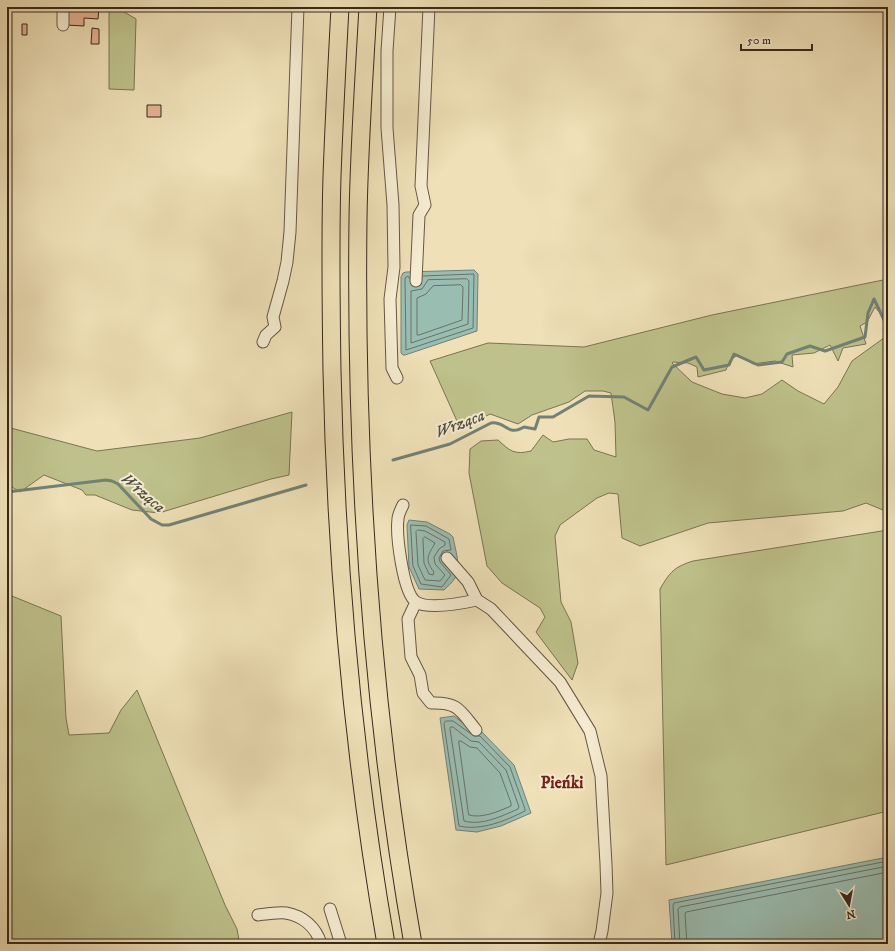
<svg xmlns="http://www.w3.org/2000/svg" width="895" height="951" font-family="'IM FELL DW Pica',serif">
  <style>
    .green { fill: #bec18b; stroke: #7a7454 }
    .water { fill: #9abdb1; stroke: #728176 }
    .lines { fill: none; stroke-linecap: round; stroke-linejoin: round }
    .shore { stroke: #687268; stroke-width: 1 }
    .stream { stroke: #728176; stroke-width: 3 }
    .building { fill: #e5b192; stroke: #37281e }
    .minor-casing { stroke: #655644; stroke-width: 13 }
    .highway-casing { stroke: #37281e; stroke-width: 19 }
    .minor { stroke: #f5ebd0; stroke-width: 11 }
    .highway { stroke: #efe0b7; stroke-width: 17 }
    .labels { text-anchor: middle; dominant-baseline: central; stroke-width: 4; stroke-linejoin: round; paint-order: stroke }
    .water-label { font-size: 17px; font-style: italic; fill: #504d43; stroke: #f5ebd0 }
    .neighbourhood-label { font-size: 17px; font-weight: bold; fill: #7a1f14; stroke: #f5ebd0 }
  </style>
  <rect width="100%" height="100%" fill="#efe0b7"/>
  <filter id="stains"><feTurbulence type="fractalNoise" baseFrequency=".005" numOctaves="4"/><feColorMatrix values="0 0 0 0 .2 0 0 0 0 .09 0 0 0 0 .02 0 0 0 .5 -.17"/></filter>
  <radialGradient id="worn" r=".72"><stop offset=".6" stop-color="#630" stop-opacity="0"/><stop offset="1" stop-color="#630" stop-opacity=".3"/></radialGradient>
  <path class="green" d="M109,7H116L136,19L134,90L109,89Z
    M888,279V320L885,319L875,307L867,322L860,326L866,344L843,348L838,361L830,345L814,353L792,355L793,367L775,361L753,364L738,355L730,360L726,370L698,377L697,367L688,363L673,362L672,363L692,382L722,394L745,398L762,394L782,380L798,391L824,404L838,387L852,361L888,335V512L866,503L843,511L708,523L640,546L622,538L618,494L609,493L597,498L560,525L555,536L561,602L571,622L578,663L572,680L536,632L545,617L540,608L502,583L487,566L469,473L470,449L481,441L498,440C510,451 514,455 531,451L543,435L553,442L569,439H587L594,450L616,457L615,422L611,393L603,391H585L569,402L532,415L518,424L490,414L461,430L430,361L488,343L584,347L712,315Z
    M292,412L289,475L271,479L159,513L132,510L95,495H86L82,490L44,475L20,492L7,484V427L97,451L200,438Z
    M888,530V811L666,865L660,589C670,572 674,567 693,561Z
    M7,594L61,616L66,718L69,735L109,733L121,710L137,690L225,905L237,929L239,940L243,944H7Z"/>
  <path class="water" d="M474,270L478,274L477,331L405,355H403L401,353V277L403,273L406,272Z
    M409,520L427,522L450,534L453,537C455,549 462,568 455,578C452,583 448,586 444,590L419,589L409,567L407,525Z
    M454,716L476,733L480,730L514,765L531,813L501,826L477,832L456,830L440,718Z
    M888,857V944H672L669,900Z"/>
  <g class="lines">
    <path class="shore" d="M410,279L408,276L405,278L406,350L473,328L474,274L423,276
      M467,279L469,281L468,324L411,343V291L422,289L428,280Z
      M461,285L463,287L462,320L419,335H417V298L426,294L433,286Z
      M411,525L426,526L449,539L451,550L443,551L439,558L440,562L451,575L442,587L421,584L413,566Z
      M418,530L425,531L445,542V545L439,549L434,557L435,564L445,575L440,581L425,580L418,565L416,532Z
      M425,537L435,543C428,556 424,559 434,572L433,575L429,574L424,563L423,539Z
      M446,721H453L474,736H480L510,767L525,809V811C505,821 481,831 459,826L444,724Z
      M451,727H453L471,741L479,742L506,770L519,807L518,809C502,816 482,826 464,821L450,729Z
      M459,741H461L470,747L477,748L500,773L511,803V806C499,811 482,819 469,815Z
      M675,944L673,905L674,903L888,861
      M680,944L678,909L680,907L888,866
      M687,944L685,914L686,912L888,872"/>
    <path class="stream" d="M393,460L450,444L491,423C506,421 507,437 524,427L535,429L539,417H553L589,396L624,397L648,410L672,367L696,357L704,370L729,365L734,354L758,365L782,362L787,354L810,346L825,351L828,350L865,337L868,313L874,299L885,322L888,307
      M7,492L106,480L112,481L118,484L151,519L162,525H169L306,485"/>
  </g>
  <path class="building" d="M82,7H99L98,19L84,18V26L66,25V9H82Z
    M22,24H27V35H22Z
    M92,28L99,29V44H91Z
    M147,105H161V117H147Z"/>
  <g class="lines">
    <defs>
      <path id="minor" d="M390,7L387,51V128L393,205L394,267L390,299L392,368L397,378
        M63,25V7
        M416,281L419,215L425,205L421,186L429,7
        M263,342L266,335L275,327L273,317L283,281L287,262L290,232L298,7
        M403,505C401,509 398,515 398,519C396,535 403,593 416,602C429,610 463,603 477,600
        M447,558L468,582L477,600L491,609L560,682L590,731L601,776L606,864L607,893L602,931L599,944
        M416,602L408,619L411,657L420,675L423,693L431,703C458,702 460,710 476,730
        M330,909L341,944
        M258,915C266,914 277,912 286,913C303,916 316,927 321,944"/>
      <path id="highway" d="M340,7C337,64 334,120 332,177C330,241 331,306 332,371C336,563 353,755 386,944
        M368,7C364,78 359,149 358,219C355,461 371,706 413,944"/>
    </defs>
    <use href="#minor" class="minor-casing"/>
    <use href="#highway" class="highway-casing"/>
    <use href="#minor" class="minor"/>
    <use href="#highway" class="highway"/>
  </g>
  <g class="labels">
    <g class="water-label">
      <text transform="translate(460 424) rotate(-21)">Wrząca</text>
      <text transform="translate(143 493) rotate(40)">Wrząca</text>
    </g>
    <g class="neighbourhood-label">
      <text x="562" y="783">Pieńki</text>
    </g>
  </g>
  <rect width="895" height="951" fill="none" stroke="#efe0b7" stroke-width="24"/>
  <rect x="8" y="8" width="879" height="935" fill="none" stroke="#37281e" stroke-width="2"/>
  <rect x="12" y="12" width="871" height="927" fill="none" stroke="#37281e"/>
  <g transform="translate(849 905) rotate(169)" stroke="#f5ebd0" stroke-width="3" paint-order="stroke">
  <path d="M0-3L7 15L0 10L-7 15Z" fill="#37281e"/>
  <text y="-6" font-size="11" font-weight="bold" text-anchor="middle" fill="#37281e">N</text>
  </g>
  <path d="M741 44v6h71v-6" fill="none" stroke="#37281e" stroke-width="2"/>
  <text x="747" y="44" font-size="12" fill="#37281e" stroke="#f5ebd0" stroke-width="3" paint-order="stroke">50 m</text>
  <rect width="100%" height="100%" filter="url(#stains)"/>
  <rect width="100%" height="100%" fill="url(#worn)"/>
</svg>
